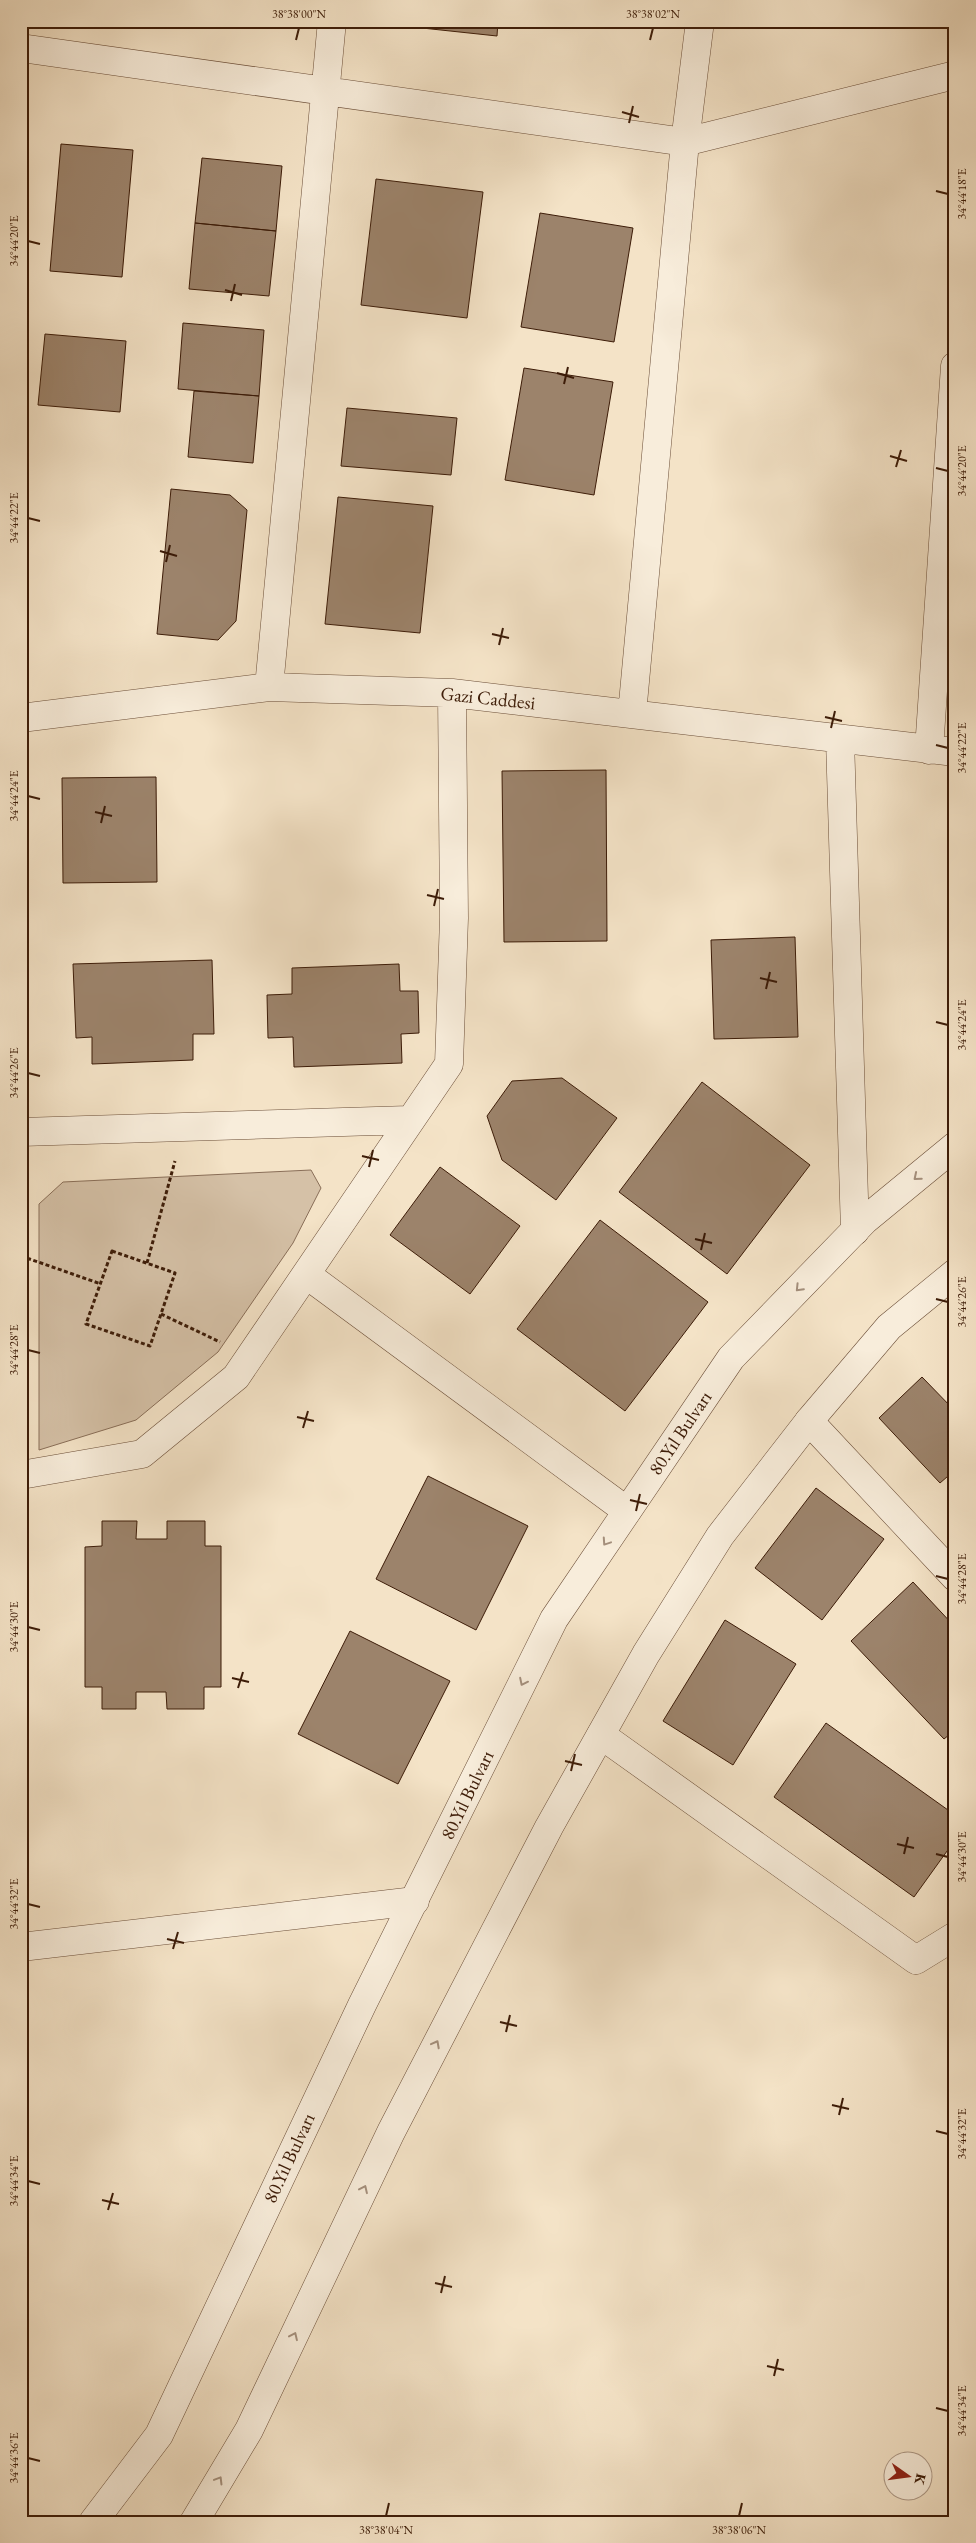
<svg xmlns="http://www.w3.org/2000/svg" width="976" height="2543" font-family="'EB Garamond',serif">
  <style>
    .green { fill: #d5c1a7; stroke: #896e58 }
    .building { fill: #9c836b; stroke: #3d1c08 }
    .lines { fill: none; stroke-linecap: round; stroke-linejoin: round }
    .minor-casing { stroke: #6b4e38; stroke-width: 29 }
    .tertiary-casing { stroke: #6b4e38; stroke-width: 29 }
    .path { stroke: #3d1c08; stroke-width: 3; stroke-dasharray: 4 2.5; stroke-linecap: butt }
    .minor { stroke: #f8eddb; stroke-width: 28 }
    .tertiary { stroke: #f8eddb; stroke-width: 28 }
    .oneway { stroke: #a48f7c }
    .ticks { fill: none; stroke: #3d1c08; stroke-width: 2 }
    .labels { text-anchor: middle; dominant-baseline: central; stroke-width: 4; stroke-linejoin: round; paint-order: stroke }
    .street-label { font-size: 19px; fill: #3d1c08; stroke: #f8eddb }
    .neatline { fill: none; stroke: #3d1c08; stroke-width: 2 }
    .ticks-label { font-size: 12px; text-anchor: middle; fill: #3d1c08 }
  </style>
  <rect width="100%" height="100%" fill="#f4e3c7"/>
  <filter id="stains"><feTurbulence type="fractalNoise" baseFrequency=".004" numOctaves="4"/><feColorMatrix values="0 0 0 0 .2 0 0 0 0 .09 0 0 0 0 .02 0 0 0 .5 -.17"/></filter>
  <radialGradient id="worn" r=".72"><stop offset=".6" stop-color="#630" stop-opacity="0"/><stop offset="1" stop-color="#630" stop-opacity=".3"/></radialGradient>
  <path class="green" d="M311,1170L321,1188L293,1243L218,1352L136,1420L39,1450V1204L63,1182Z"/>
  <path class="building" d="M394,21H498L497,36L394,25Z
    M61,144L133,150L122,277L50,271Z
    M202,158L282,166L276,231L195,223Z
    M376,179L483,192L467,318L361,305Z
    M540,213L633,228L614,342L521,327Z
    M195,223L276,231L269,296L189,289Z
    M183,323L264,330L259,396L178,389Z
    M45,334L126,341L120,412L38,405Z
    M524,368L613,382L594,495L505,480Z
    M194,391L259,396L253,463L188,457Z
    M347,408L457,418L451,475L341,466Z
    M171,489L230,495L247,510L236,621L218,640L157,634Z
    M338,497L433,506L420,633L325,624Z
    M606,770L607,941L504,942L502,771Z
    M156,777L157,882L63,883L62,778Z
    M795,937L798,1037L714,1039L711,940Z
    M212,960L214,1034H193V1060L92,1064V1037L76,1038L73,964Z
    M399,964L400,991H418L419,1033L401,1034L402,1063L294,1067L293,1037L268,1038L267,995L292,994V968Z
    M562,1078L617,1118L556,1200L502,1160L487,1116L512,1081Z
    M702,1082L810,1165L727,1274L619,1192Z
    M440,1167L520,1226L470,1294L390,1235Z
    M600,1220L708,1302L625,1411L517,1329Z
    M922,1377L955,1411V1470L940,1483L879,1418Z
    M428,1476L528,1526L476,1630L376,1579Z
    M816,1488L884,1539L822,1620L755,1568Z
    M102,1521H137L136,1539H167V1521H205V1546H221V1687H204V1709H167L166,1692H136V1709H102V1687H85V1547L102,1546Z
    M913,1582L955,1627V1730L944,1739L851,1641Z
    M725,1620L796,1664L733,1765L663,1721Z
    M350,1631L450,1681L398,1784L298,1734Z
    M826,1723L955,1815V1840L914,1897L774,1797Z"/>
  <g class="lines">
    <defs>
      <path id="minor" d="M21,48L685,142L955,75
        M269,687L332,21
        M632,714L685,142L700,21
        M21,718L269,687L452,693L955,752
        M840,739L855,1231
        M929,750L955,366
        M21,1132L409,1120
        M307,1275L627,1511
        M809,1421L955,1577
        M21,1475L142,1454L236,1377L449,1064L454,918L452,693
        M601,1735L916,1960L955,1936
        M21,1947L415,1901"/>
      <path id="tertiary" d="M93,2522L159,2435L362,2005L554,1619L731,1358L865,1220L955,1146
        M194,2522L249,2430L391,2132L549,1827L646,1654L720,1536L809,1421L889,1327L955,1273"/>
    </defs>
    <use href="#minor" class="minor-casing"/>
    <use href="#tertiary" class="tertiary-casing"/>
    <path class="path" d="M112,1251L175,1273L150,1346L86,1324Z
      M21,1256L101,1284
      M147,1263L175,1161
      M161,1314L220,1342"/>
    <use href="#minor" class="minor"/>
    <use href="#tertiary" class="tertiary"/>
  </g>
  <defs><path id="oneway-chevron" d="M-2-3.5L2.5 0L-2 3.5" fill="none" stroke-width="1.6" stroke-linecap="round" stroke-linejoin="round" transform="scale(1.25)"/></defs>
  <g class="oneway">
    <use href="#oneway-chevron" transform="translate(917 1177) rotate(140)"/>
    <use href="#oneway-chevron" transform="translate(799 1288) rotate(134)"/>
    <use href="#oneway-chevron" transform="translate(606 1542) rotate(124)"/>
    <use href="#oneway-chevron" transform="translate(523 1682) rotate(116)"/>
    <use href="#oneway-chevron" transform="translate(436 2044) rotate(-62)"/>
    <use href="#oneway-chevron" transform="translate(364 2189) rotate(-65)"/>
    <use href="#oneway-chevron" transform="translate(294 2336) rotate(-65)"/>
    <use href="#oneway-chevron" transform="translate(219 2480) rotate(-59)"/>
  </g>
  <path class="ticks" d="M296,40L299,28M650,40L653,28M622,112L639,117M629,123L633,106M936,191L948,194M28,241L40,244M225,290L242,295M231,301L235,284M557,373L574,378M564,384L568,367M890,456L907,461M896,467L901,450M936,468L948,471M28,518L40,521M160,551L177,556M166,562L170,545M492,634L509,638M499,645L503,628M825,717L842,721M831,728L835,711M936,745L948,748M28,796L40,799M95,812L112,816M101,823L105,806M427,895L444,899M434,906L438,889M760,978L777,982M766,989L770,972M936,1022L948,1025M28,1073L40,1076M362,1156L379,1160M369,1167L373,1150M695,1239L712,1243M701,1250L705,1233M936,1299L948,1302M28,1350L40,1353M297,1417L314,1421M303,1428L308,1411M630,1500L647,1504M636,1511L640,1494M936,1576L948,1579M28,1627L40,1630M232,1678L249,1682M238,1688L243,1672M565,1761L582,1765M571,1771L575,1754M897,1844L914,1848M904,1854L908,1837M936,1854L948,1857M28,1904L40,1907M167,1939L184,1943M173,1949L178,1932M500,2022L517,2026M506,2032L510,2015M832,2105L849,2109M839,2115L843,2098M936,2131L948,2134M28,2181L40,2184M102,2200L119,2204M108,2210L113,2193M435,2283L452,2287M441,2293L445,2276M767,2366L784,2370M774,2376L778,2359M936,2408L948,2411M28,2458L40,2461M386,2516L389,2503M739,2516L742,2503"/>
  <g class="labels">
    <g class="street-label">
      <text transform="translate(488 698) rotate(6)">Gazi Caddesi</text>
      <text transform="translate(680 1433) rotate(-56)">80.Yıl Bulvarı</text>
      <text transform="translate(467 1795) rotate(-64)">80.Yıl Bulvarı</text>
      <text transform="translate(289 2158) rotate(-65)">80.Yıl Bulvarı</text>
    </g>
  </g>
  <rect width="976" height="2543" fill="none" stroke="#f4e3c7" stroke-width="55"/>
  <g transform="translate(908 2476) rotate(104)"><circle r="24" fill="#f8eddb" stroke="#ad9987"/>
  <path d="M0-4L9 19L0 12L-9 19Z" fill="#8f2418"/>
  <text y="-8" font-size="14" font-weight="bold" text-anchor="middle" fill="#3d1c08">K</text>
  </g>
  <rect x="28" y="28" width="920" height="2488" class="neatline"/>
  <g class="ticks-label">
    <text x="299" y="18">38°38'00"N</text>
    <text x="653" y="18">38°38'02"N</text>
    <text transform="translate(962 194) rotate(-90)" y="4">34°44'18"E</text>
    <text transform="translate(14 241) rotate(-90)" y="4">34°44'20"E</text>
    <text transform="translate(962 471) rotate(-90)" y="4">34°44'20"E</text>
    <text transform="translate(14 518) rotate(-90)" y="4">34°44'22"E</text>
    <text transform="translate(962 748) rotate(-90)" y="4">34°44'22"E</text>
    <text transform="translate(14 796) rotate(-90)" y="4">34°44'24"E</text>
    <text transform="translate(962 1025) rotate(-90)" y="4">34°44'24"E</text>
    <text transform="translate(14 1073) rotate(-90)" y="4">34°44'26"E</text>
    <text transform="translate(962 1302) rotate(-90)" y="4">34°44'26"E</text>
    <text transform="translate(14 1350) rotate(-90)" y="4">34°44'28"E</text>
    <text transform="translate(962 1579) rotate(-90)" y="4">34°44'28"E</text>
    <text transform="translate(14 1627) rotate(-90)" y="4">34°44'30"E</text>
    <text transform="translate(962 1857) rotate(-90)" y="4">34°44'30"E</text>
    <text transform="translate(14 1904) rotate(-90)" y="4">34°44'32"E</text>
    <text transform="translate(962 2134) rotate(-90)" y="4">34°44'32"E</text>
    <text transform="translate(14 2181) rotate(-90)" y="4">34°44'34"E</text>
    <text transform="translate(962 2411) rotate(-90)" y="4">34°44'34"E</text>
    <text transform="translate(14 2458) rotate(-90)" y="4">34°44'36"E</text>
    <text x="386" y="2534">38°38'04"N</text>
    <text x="739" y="2534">38°38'06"N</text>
  </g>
  <rect width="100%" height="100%" filter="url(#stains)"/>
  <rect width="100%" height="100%" fill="url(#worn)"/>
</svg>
